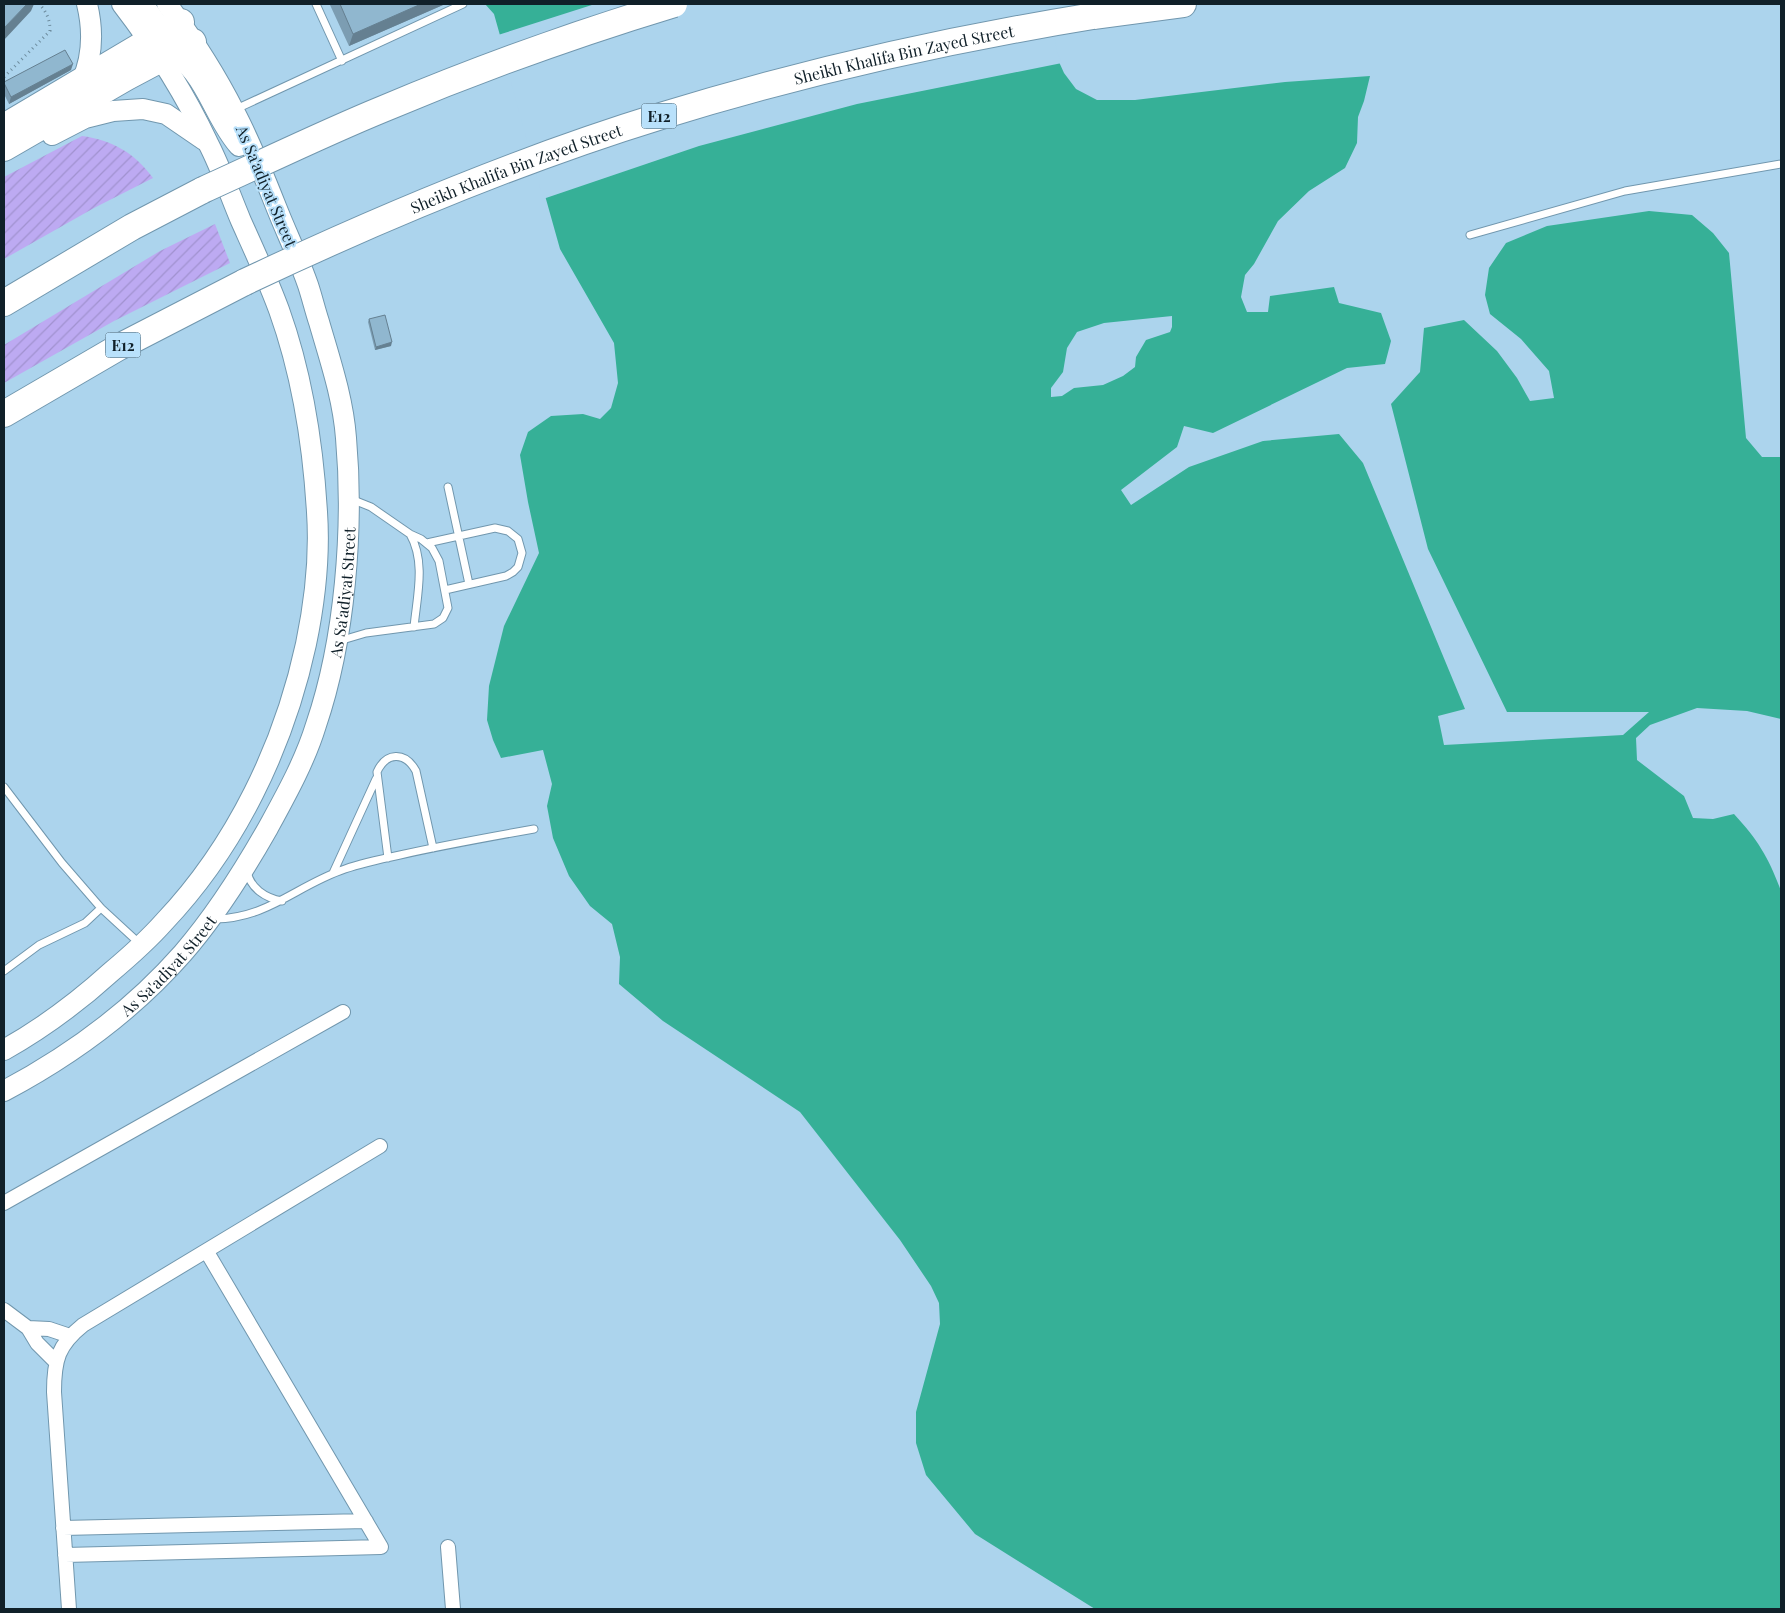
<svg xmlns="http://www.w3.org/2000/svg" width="1785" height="1613" font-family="'Playfair Display',serif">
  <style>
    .garden { fill: url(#garden-furrows) }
    .water { fill: #36b097; fill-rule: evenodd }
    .pier { fill: #acd4ed }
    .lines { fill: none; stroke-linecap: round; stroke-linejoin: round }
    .lane-casing { stroke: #7197ae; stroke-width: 9 }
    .street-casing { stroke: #7197ae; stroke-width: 16 }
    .secondary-casing { stroke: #7197ae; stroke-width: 22 }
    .highway-casing { stroke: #7197ae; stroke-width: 28 }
    .path { stroke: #6d8c9e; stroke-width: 3; stroke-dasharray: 1 4; stroke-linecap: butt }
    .lane { stroke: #fff; stroke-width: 7 }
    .street { stroke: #fff; stroke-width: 14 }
    .secondary { stroke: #fff; stroke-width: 20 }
    .highway { stroke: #fff; stroke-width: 26 }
    .highway-bridge-casing { stroke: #7197ae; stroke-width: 28; stroke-linecap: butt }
    .highway-bridge { stroke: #fff; stroke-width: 26 }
    .wall { fill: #7c9db2 }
    .shaded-wall { fill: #658091 }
    .building { fill: #90b7cf; stroke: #658091 }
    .labels { text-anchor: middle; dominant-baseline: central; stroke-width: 4; stroke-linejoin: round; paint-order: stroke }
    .shield { fill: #b9e1fb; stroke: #435a68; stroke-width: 1 }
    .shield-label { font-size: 15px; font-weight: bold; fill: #102029 }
    .street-label { font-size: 16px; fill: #102029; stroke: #b9e1fb }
  </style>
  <defs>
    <pattern id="garden-furrows" width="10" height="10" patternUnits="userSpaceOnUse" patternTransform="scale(1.25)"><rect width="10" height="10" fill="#bdaaf2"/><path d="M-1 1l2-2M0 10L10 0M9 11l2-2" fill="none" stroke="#a192d0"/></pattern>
  </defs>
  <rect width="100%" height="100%" fill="#acd4ed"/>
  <path class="garden" d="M82,136C112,140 135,153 153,178L94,208L4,259V177Z
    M215,224L230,263L114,321L4,383V345L160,251Z"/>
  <path class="water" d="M485,4H1046L1055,53L1064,73L1076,89L1097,100H1135L1285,82L1370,76L1364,101L1358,117L1357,143L1345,168L1309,191L1278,221L1254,264L1245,275L1241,297L1247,312H1268L1270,296L1334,287L1339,303L1381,313L1391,341L1385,364L1347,368L1213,433L1184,426L1177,447L1121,490L1131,505L1189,467L1263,441L1339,434L1363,463L1465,709L1438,716L1444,745L1623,735L1649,712H1507L1428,549L1391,404L1420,372L1424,328L1464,320L1497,351L1517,378L1530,401L1554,398L1549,371L1521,339L1490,314L1485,295L1489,268L1506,243L1547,226L1649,211L1692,215L1713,233L1729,253L1746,438L1762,457H1781V719L1747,711L1697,708L1650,725L1636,738L1637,760L1684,796L1693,818L1713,819L1734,814C1758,840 1769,858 1781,891V1609H1095L975,1534L926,1475L916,1443V1412L940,1324L939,1303L931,1286L900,1240L800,1112L663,1021L619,984L620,957L612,924L590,906L569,876L553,838L547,806L552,784L543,750L501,758L493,740L487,720L489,686L504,626L539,553L528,502L520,455L528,432L551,416L583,414L600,419L611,408L618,383L614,343L560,249L494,14ZM1172,316V327L1170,332L1146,340L1136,357L1135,367L1123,376L1103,385L1074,388L1062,396L1051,397V388L1063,372L1067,348L1077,332L1104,323Z"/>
  <path class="pier" d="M595,4H1049L1057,52L1062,63L857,104L699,146L543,199L498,35Z"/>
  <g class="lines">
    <defs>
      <path id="lane" d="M316,4L342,61
        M234,110L463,4
        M1470,235L1625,191L1781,164
        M448,487L469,584
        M410,534C426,562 417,596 414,627
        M427,543L495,528L508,531L518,539L522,553L518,567L513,572L506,576L445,590
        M339,641L366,633L434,624L443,618L448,608L439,561L432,548L421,539L410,534L371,507L351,499
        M4,787L62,863L101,908L139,943
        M388,858L377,772C386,752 405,751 416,771L433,848
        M247,871C250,888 265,898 282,901
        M333,873L376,779
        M215,919C269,918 297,885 345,869C362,863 381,859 400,855C444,845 489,837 534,829
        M4,971L39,945L85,923L101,908"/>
      <path id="street" d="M4,1203L343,1012
        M4,1310L28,1328L37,1343L55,1361
        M28,1328L49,1329L70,1336
        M63,1528L366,1521
        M448,1547L453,1609
        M65,1555L381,1547L207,1252
        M69,1609L54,1392C54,1360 58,1345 83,1325L380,1146"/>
      <g id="secondary">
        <path d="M143,4L164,33L174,41"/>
        <path d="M162,47C207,68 210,113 239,146"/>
        <path d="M82,81C93,56 93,29 87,4"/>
        <path d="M52,135L85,118L113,111L143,109L166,114L204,140"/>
        <path d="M4,1050C43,1028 78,1002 111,972C130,956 148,940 164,922C236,846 284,746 306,644C315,601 320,556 317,512C313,445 302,374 279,310C268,280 254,250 241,221C230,195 221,168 208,143C185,94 155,47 122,4"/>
        <path id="s1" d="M4,1091C70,1056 133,1010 183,953C216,915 243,872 268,828C286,795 305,761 316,725C345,640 354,528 346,438C343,398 330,360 319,322C315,310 312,297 308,285C299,259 287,234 277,209C264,176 251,143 234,111C215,73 192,38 167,4"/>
      </g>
      <path id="highway" d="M1093,16L1183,4
        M4,127L181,22
        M4,148L127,77L193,42
        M4,303L132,227L203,190
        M4,414L119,347L245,282"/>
    </defs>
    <use href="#lane" class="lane-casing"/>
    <use href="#street" class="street-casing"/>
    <use href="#secondary" class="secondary-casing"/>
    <use href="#highway" class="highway-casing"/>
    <path class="path" d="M4,77L50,31C50,20 47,12 39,4"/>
    <use href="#lane" class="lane"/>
    <use href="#street" class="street"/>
    <use href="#secondary" class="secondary"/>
    <use href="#highway" class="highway"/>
    <defs>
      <g id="highway-bridge">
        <path d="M203,190C263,163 322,134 383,109C478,69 575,34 674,4"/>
        <path id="s2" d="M245,282C380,218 518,160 661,116C803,72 946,40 1093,16"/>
      </g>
    </defs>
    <use href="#highway-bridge" class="highway-bridge-casing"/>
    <use href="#highway-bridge" class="highway-bridge"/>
  </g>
  <path class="wall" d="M331,4H443V5L349,46L330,5Z
    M71,70L9,104L4,94V82Z
    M369,319L391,346L375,350L368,322Z"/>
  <path class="shaded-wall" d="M27,4H34L31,11L4,40V28Z
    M421,4H443V5L349,46L353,34Z
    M73,64L71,70L9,104L11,97Z
    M392,342L391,346L375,350L376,347Z"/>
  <path class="building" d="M4,4H27L4,28Z
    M340,4H421L353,34Z
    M65,50L73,64L11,97L4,83V82Z
    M385,315L392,342L376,347L369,319Z"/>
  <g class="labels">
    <g class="shield">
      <rect x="641.5" y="103.5" width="35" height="25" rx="4"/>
      <rect x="105.5" y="332.5" width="35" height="25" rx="4"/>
    </g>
    <g class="shield-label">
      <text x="659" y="116">E12</text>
      <text x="123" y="345">E12</text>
    </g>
    <g class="street-label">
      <text stroke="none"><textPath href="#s2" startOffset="699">Sheikh Khalifa Bin Zayed Street</textPath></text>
      <text stroke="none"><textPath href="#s2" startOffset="294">Sheikh Khalifa Bin Zayed Street</textPath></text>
      <text transform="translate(267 186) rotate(67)">As Sa'adiyat Street</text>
      <text stroke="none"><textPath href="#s1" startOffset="628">As Sa'adiyat Street</textPath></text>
      <text stroke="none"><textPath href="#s1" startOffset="208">As Sa'adiyat Street</textPath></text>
    </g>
  </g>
  <rect width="1785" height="1613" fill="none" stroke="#102029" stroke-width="10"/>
</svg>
